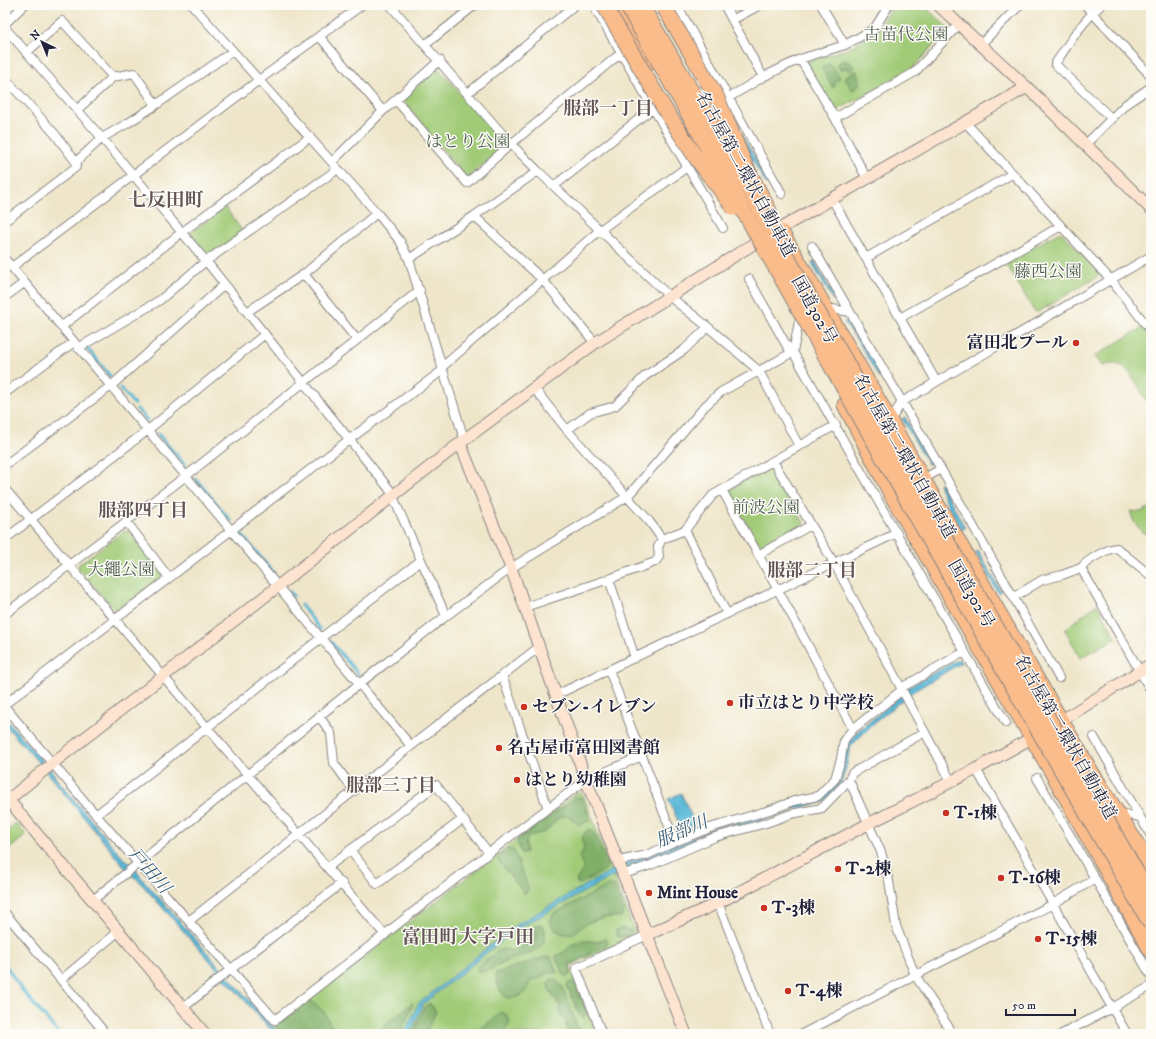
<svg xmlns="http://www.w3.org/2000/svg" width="1156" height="1039" font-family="'IM FELL DW Pica','Noto Serif JP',serif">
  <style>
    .green { fill: #a1cb77; stroke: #627659 }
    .forest { fill: #80af68; stroke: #516852 }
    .water { fill: #56b7d5; stroke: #3c6c88 }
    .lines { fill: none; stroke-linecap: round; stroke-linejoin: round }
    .stream { stroke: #56b7d5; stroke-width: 3 }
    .street-casing { stroke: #888482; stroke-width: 10 }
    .secondary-casing { stroke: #888482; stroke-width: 13 }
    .highway-casing { stroke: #888482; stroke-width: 17 }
    .street { stroke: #fff; stroke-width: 8 }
    .secondary { stroke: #fde4d1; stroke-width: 11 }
    .highway { stroke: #fabc8b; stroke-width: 15 }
    .highway-bridge-casing { stroke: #888482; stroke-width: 17; stroke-linecap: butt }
    .highway-bridge { stroke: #fabc8b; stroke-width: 15 }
    .poi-dot { fill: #c8321e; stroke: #fdfcf7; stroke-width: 1.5 }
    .labels { text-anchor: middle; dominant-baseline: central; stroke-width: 3; stroke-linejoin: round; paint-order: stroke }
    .park-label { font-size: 17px; fill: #4e5d50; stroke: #fdfcf7 }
    .street-label { font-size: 17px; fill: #22223b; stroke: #fdfcf7 }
    .poi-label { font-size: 17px; font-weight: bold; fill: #22223b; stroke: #fdfcf7; text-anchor: start }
    .neighbourhood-label { font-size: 18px; font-weight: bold; fill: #645556; stroke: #fdfcf7 }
    .water-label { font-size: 18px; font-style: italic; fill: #375e79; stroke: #fdfcf7 }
    .quarter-label { font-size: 19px; font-weight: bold; fill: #645556; stroke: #fdfcf7 }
  </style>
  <rect width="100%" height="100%" fill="#fdfcf7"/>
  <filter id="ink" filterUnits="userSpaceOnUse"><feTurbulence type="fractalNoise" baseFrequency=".025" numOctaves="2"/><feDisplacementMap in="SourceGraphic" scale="8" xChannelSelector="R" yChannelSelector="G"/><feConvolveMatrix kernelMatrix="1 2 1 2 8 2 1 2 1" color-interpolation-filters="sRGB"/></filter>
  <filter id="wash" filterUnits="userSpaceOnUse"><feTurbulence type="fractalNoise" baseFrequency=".012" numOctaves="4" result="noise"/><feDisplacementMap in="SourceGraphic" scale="16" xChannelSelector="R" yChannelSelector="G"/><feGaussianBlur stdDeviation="0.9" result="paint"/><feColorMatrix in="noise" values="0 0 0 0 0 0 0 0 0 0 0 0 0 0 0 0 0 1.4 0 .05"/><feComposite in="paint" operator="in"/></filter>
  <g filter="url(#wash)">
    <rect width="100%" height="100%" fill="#efe6ca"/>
    <path class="green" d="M893,5H923L947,27V30L913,68L838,110L833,109L807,64L808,61L847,49L877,32Z
      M435,70H440L504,144L503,148L469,177H465L404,102V98Z
      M225,207L243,232L207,258L189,236L190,233Z
      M1058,233H1062L1100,273L1099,276L1038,312L1034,311L1007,265L1008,261Z
      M1143,327L1151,338V409C1144,398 1132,370 1120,365C1114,363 1108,364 1102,366L1095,356Z
      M769,467L772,468L804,523L803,527L763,549L760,548L728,493L729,490Z
      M1151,507V528L1144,534L1134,522L1130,511L1141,512Z
      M128,530L163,575L162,579L118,611L115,610L78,568L79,564L124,531Z
      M1097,604L1116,638L1080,658L1065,629Z
      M578,792L583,794L636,935L570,966L597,1034H279L273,1027Z
      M16,823L26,835L5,853V833Z"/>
    <path class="forest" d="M841,61C846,60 852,62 854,67L849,71L846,67L840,70L837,64Z
      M831,64L840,78L834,83L835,86L833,88L822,69L823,66Z
      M856,70L860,82L858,86L853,90L851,88L845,77Z
      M577,797H581L589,817V821L579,825C574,822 572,817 566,816C557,815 552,826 546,831C541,835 534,833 529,837C524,842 526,847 526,852L521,853L517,840Z
      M588,829L593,831L608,866L604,871L580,884L577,883V879L584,868L580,859L581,854L584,849L582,839L584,834Z
      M507,848L514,851L528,887V889L526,893H524L497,859L499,855Z
      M609,885L615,887C618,895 626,910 621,918C610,915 594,919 584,925C580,927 576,932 572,934C561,936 553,930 550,921L553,914Z
      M539,924L543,925C547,932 546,941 540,947C534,953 513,958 505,962C497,965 489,972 480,972L477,970L478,967L498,951L503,949L513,951L532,942L535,938V927Z
      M622,928L630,930L631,932L628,936L618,937L616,934V930Z
      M604,939L608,941L607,945L570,964L571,974L567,976L564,975L556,959V956L566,951L569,946L584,940L597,942Z
      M545,957H551L557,973H546C542,979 538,979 532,980L528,985L529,988C523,996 516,998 506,998C500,990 495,983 496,973Z
      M551,979H555L562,986L580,1034H568L565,1020L561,1015L560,1006L549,989L548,984Z
      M572,982H574L587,1013L586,1015L583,1018L579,1014L567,986L568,983Z
      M310,1001H312L324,1012L335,1034H282L277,1028V1025Z
      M412,1003L413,1004L400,1034H373Z
      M430,1003L436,1012L425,1034H413L424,1007Z
      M501,1012L506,1014L510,1022L504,1034H474Z"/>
    <path class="water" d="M732,118L769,182L766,184L729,120Z
      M815,262L835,298L833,300L812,263Z
      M846,320L861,340L882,376L879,378L859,343L844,322Z
      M905,417L931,463L928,464L902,419Z
      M941,482L965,528L962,530L949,508L939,484Z
      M978,551L1001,591L998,593L975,552Z
      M959,659L961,663L909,694L872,725L850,747L846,769L840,786L823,802L790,810L631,868L615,875L515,930L423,1004L410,1034H404L418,1004L513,927L626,862L710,830L794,804L821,799L836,784L842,771L846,746L857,732L899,697L907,688Z
      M5,718L54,774L55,777L124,859C131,863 136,869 140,876L279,1034H275L227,981L224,979L218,970L137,879L132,876L38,762L5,725Z
      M681,793L695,824L682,830L668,799Z"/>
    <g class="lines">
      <path class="stream" d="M86,347L110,376
        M120,388L134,404
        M137,409L147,420
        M158,434L185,465
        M196,479L231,521
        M240,533L274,573
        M290,592L293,596
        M301,605L320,629
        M331,642L358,674
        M5,964L22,990L59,1034"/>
    </g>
  </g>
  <g filter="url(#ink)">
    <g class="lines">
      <defs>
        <path id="street" d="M192,5L377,213L400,241L409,259L464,439
          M390,5L511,144L538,171L669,296L708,327L759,371L799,446
          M593,5L723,228
          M677,5L782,194
          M724,5L763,77
          M821,5L845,45
          M1085,5L1151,76
          M1101,5C1082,22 1069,43 1055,64L1112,119
          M732,20L760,5
          M5,24L24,5
          M5,28L102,138L206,261L390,490L446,616
          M319,36L383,111
          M981,44L1020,5
          M425,45L475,5
          M26,53L62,21L113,77L77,110
          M800,59L835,118L867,179
          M113,77L134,73L156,105
          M5,78L55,134L76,162
          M468,93L575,5
          M728,98L763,77L800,59L845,45L874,29L889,5
          M396,100L467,183L511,144L621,53
          M835,118L915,72L959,24
          M965,122L1111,280L1151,331
          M1086,144L1126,104L1151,87
          M332,162L383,111L440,60
          M538,171L474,216L542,279L595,343
          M554,186L653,108
          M832,199L936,381
          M5,221L76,167V162L102,138L128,123L156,105L233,51
          M812,246L941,469L1059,678
          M866,258L1012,174
          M5,259L411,746
          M409,259L474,216
          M12,267L259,80L362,5
          M304,274L357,340
          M749,279L788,348L793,352C864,476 934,600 1006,723
          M5,297L24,283
          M826,308L850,312
          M247,312L304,274L377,213
          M900,318L1061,226
          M61,327L181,233L310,137
          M78,348L160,300L206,261L338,169
          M442,367L600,230L687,167
          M534,388L567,430L649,521L662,539
          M5,393L74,342
          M890,421L902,402L1151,256
          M567,430L590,413L615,406L645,376L684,350L708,327
          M773,461L834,563L951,781
          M5,465L111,386L224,285
          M921,480L941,469
          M5,489L163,676L385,935
          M722,490L778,590L853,729
          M126,521L169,578
          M685,530L727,614
          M5,539L148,430L265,334
          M758,555L811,525
          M1081,568C1087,560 1108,548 1117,548L1151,576
          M1014,597L1042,580L1062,575L1081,568L1151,691
          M525,607L609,579
          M5,614L186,476L420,290
          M635,658L609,579L655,562L659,557L658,547L662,539L685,530L713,495L836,425
          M609,670L675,842
          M502,675L548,809
          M901,688L964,652
          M556,695L897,533
          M5,704L350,439L443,370
          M5,707L96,815L275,1020L512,835L586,780L642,756
          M319,716L331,733L334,763L354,791
          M925,732L852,773L849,780L881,852L889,881L896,926L915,975L953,1034
          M1094,737L1151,836
          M976,769L1127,1034
          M1037,778L1151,976
          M1118,813L1140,817
          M96,815L321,638L420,561
          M350,850L377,884L463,819
          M619,861L647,855L675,842L710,828L773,809L794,801L818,796L835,779L841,759L844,740L853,729L902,690
          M328,867L436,785L489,853
          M624,874L651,865L715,837L766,823L791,814L822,808L849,780
          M93,900L359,684L446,616L511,568L628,496L705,406L721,392L793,352L799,322
          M718,903L770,1034
          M5,913L106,1034
          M189,921L411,746L539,647
          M61,980L119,931
          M183,1008L231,969L342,883
          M602,1034L576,968L647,935
          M802,1034L1053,904L1095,879
          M1062,1034L1112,1008L1151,986"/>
        <path id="secondary" d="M938,5L1034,94L1151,209
          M460,443L511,568L586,780L686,1034
          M1056,724L1151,664
          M5,796L205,1034
          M8,800L53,763L460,443L595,343L755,243L1027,87
          M647,935L718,903L868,824L976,769L1037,735"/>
        <path id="highway" d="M616,5L646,65
          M744,163L769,211
          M781,232C886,410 984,592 1090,770C1110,802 1131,834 1151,867
          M845,405L893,497L1056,779L1151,950"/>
      </defs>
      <use href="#street" class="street-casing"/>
      <use href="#secondary" class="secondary-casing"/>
      <use href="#highway" class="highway-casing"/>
      <use href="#street" class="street"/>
      <use href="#secondary" class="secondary"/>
      <use href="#highway" class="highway"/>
      <defs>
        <path id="highway-bridge" d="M604,5L664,108L695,156L734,208
          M627,5C755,228 879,453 1007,676C1055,759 1103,841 1151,924
          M641,5L751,193L922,498L1151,898
          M663,5L716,96L749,175"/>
      </defs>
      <use href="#highway-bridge" class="highway-bridge-casing"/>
      <use href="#highway-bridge" class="highway-bridge"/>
    </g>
  </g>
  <g class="poi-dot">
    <circle cx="1076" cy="343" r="4"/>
    <circle cx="730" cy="703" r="4"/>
    <circle cx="524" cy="707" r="4"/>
    <circle cx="499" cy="748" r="4"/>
    <circle cx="517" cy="780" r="4"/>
    <circle cx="946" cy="813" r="4"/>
    <circle cx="838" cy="869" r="4"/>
    <circle cx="1001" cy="878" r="4"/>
    <circle cx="649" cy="893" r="4"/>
    <circle cx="764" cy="908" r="4"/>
    <circle cx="1038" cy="939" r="4"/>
    <circle cx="788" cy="991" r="4"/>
  </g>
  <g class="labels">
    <g class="park-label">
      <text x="906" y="35">古苗代公園</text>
      <text x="468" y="142">はとり公園</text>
      <text x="1048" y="272">藤西公園</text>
      <text x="766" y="508">前波公園</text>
      <text x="121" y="570">大繩公園</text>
    </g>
    <g class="street-label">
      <text transform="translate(745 174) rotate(61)">名古屋第二環状自動車道</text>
      <text transform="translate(814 310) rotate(61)">国道302号</text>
      <text transform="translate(904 456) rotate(60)">名古屋第二環状自動車道</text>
      <text transform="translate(971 594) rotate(60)">国道302号</text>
      <text transform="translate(1065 737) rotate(60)">名古屋第二環状自動車道</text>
    </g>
    <g class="poi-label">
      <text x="1068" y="343" text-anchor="end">富田北プール</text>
      <text x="738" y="703">市立はとり中学校</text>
      <text x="532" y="707">セブン-イレブン</text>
      <text x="507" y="748">名古屋市富田図書館</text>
      <text x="525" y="780">はとり幼稚園</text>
      <text x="954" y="813">T-1棟</text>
      <text x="846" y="869">T-2棟</text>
      <text x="1009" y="878">T-16棟</text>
      <text x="657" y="893">Mint House</text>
      <text x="772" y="908">T-3棟</text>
      <text x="1046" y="939">T-15棟</text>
      <text x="796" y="991">T-4棟</text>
    </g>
    <g class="neighbourhood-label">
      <text x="608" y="109">服部一丁目</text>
      <text x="143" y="511">服部四丁目</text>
      <text x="812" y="571">服部二丁目</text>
      <text x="391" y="786">服部三丁目</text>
    </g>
    <g class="water-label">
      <text transform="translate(682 832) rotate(-23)">服部川</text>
      <text transform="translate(149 871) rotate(49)">戸田川</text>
    </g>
    <g class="quarter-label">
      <text x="166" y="200">七反田町</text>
      <text x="468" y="937">富田町大字戸田</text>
    </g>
  </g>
  <rect width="1156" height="1039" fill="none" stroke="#fdfcf7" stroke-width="20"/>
  <g transform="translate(42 42) rotate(317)" stroke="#fdfcf7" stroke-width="3" paint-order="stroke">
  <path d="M0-3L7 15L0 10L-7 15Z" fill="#22223b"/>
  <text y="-6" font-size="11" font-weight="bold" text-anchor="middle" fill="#22223b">N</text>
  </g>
  <path d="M1006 1009v6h69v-6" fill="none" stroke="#22223b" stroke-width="2"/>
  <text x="1012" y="1009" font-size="12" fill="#22223b" stroke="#fdfcf7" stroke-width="3" paint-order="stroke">50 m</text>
</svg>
